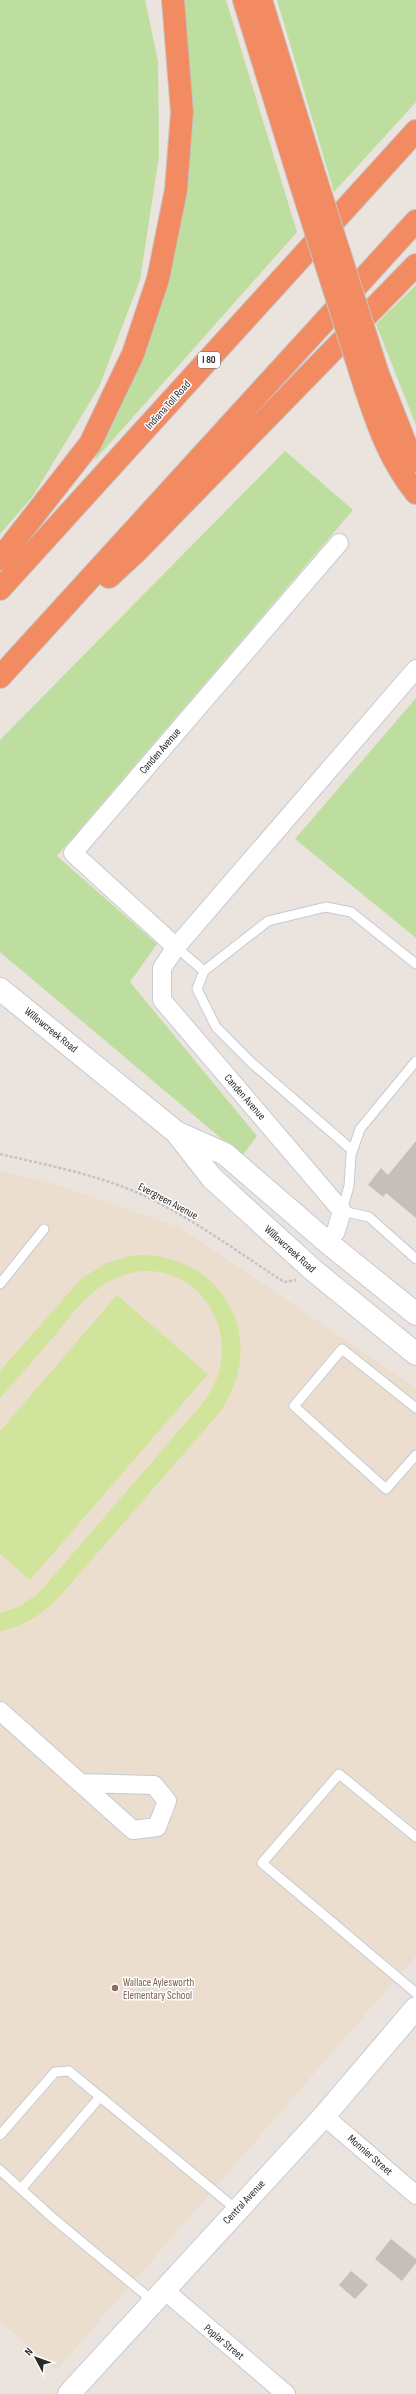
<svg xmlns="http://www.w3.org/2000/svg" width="416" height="2394" font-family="'Sofia Sans Condensed',sans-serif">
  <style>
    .education { fill: #ecdece }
    .green { fill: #bdde9e }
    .pitch { fill: #d0e49b }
    .building { fill: #c4bfb9 }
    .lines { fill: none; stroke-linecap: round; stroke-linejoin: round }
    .service-casing { stroke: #c5cad3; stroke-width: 11 }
    .minor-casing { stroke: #c5cad3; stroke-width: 20 }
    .secondary-casing { stroke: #c5cad3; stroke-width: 24 }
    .motorway-casing { stroke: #c3c3c3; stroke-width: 24 }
    .path { stroke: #c3c3c3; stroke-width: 2.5; stroke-dasharray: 3 2; stroke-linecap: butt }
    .service { stroke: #fff; stroke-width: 9 }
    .minor { stroke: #fff; stroke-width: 18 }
    .secondary { stroke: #fff; stroke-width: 22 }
    .motorway { stroke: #f28b62; stroke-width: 22 }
    .motorway-bridge-casing { stroke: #c3c3c3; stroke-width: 24; stroke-linecap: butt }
    .motorway-bridge { stroke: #f28b62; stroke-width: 22 }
    .education-dot { fill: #8d6e63; stroke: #fff; stroke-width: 1.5 }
    .labels { text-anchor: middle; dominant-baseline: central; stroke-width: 3; stroke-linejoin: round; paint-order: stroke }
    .shield { fill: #fff; stroke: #6a6a6a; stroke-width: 1 }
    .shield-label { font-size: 10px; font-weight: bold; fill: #2a2a2a }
    .street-label { font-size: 11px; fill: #2a2a2a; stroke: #fff }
    .education-label { font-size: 11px; fill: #785e54; stroke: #fff; text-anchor: start }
  </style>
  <rect width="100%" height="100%" fill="#ebe3de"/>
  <path class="education" d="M0,1171L52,1183L181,1228L416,1388V1956L56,2371L0,2321Z"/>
  <path class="green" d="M0,0H145L158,61L159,156L140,280L99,387L33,496L0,534Z
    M182,0H226L297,232L94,461L151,335L174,259L187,168L190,66Z
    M277,0H416V102L334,192Z
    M416,285V425L376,324Z
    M285,451L353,510L57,856L157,944L130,982L257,1136L242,1156L0,952V740Z
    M416,698V938L295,839Z"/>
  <path class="pitch" d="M135,1255C224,1253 270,1339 220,1412L59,1597C42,1614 24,1627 0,1631V1613L18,1607L38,1594L202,1404C255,1338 194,1247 118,1277C90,1288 72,1315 54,1336C36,1357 18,1378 0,1398V1371L81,1279L106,1263Z
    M117,1295L208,1374L30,1580L0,1554V1431Z"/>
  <path class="building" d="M416,1141V1218L386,1193L383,1197L368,1185L381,1168L388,1175Z
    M391,2239L416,2259V2263L402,2281L375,2259Z
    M351,2271L368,2285L355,2299L339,2285Z"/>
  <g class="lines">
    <defs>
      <path id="service" d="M176,947L204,971L197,989L216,1027L253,1064L352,1150
        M204,971L268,921L326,907L351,912L416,964
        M416,1061L360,1129L351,1155L349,1186L342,1211L369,1217L416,1259
        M0,1284L44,1229
        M416,1408L342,1349L294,1406L386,1489L416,1455
        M416,1837L339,1774L262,1863L416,1993
        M0,2135L55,2072L69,2071L237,2210
        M0,2170L54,2219L153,2301
        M21,2189L100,2097"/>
      <path id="minor" d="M176,947L73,853L339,543
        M327,1242L336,1231L342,1211L162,1000V968L176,947L416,669
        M0,1711L133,1830L157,1827L167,1801L154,1785L80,1783
        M324,2116L416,2195
        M163,2289L286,2394"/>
      <path id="secondary" d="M0,989L176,1132L212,1178L313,1270L416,1354
        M178,1133L225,1154L327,1242L416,1314
        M69,2394L324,2116L416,2008"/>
      <path id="motorway" d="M244,0L301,185
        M261,0L313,170
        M378,374L406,445L416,461
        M365,387C378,426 390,461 416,493
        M0,559L90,444L133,354L158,279L176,190L182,112L173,0
        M109,577L135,553L416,265
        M0,589L416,131
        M0,677L416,221"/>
    </defs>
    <use href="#service" class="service-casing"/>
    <use href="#minor" class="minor-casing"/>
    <use href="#secondary" class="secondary-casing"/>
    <use href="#motorway" class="motorway-casing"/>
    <path class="path" d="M0,1154C46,1165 95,1174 138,1193C190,1216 236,1251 284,1282L296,1280"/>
    <use href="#service" class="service"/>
    <use href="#minor" class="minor"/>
    <use href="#secondary" class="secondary"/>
    <use href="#motorway" class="motorway"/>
    <defs>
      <path id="motorway-bridge" d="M313,170L378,374
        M301,185L365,387"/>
    </defs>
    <use href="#motorway-bridge" class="motorway-bridge-casing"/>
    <use href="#motorway-bridge" class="motorway-bridge"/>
  </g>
  <circle class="education-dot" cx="115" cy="1988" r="4"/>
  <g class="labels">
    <rect class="shield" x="198" y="352" width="22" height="16" rx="3"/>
    <g class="shield-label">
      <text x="209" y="360">I 80</text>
    </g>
    <g class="street-label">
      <text transform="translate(168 405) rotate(-48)">Indiana Toll Road</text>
      <text transform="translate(160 751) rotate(-49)">Canden Avenue</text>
      <text transform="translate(51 1030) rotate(39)">Willowcreek Road</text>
      <text transform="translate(245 1097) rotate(49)">Canden Avenue</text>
      <text transform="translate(168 1201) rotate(28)">Evergreen Avenue</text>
      <text transform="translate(290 1249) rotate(42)">Willowcreek Road</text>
      <text transform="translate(370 2155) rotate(41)">Monnier Street</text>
      <text transform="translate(244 2202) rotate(-47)">Central Avenue</text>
      <text transform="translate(224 2342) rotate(40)">Poplar Street</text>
    </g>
    <g class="education-label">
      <text x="123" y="1982">Wallace Aylesworth<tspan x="123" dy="13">Elementary School</tspan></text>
    </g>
  </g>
  <g transform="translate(36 2358) rotate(311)" stroke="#ffffff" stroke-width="3" paint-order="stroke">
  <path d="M0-3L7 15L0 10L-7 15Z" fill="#2a2a2a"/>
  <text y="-6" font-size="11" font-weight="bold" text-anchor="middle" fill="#2a2a2a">N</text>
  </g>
</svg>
